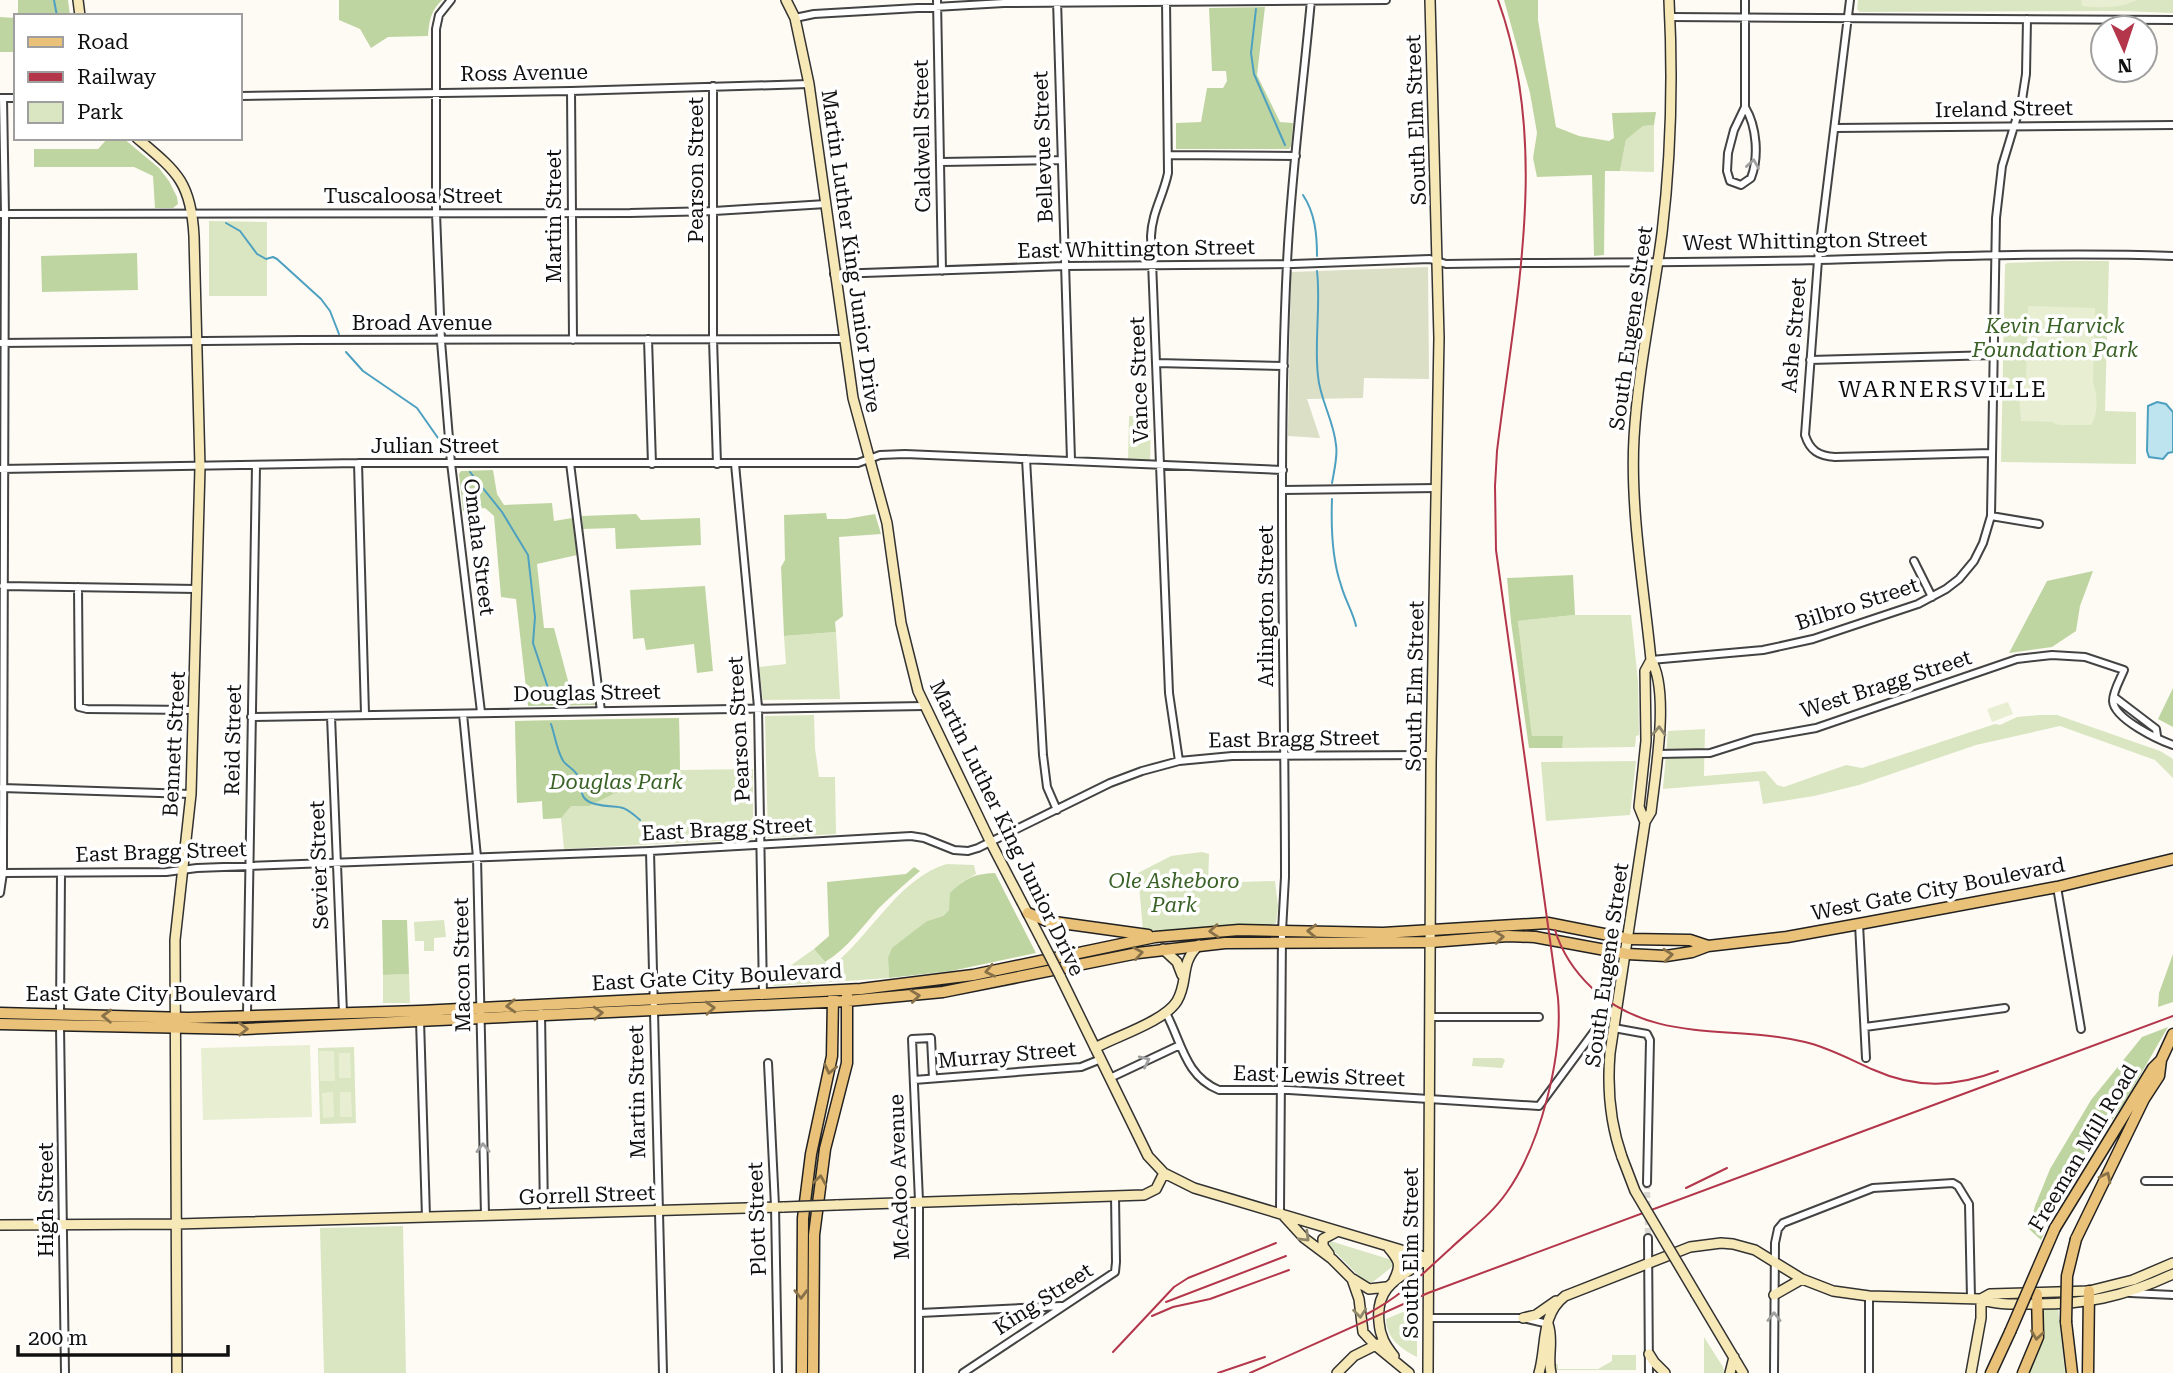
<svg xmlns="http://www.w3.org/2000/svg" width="2173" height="1373" font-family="'Roboto Serif',serif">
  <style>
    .green { fill: #d9e6c1 }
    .forest { fill: #bfd5a1 }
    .cemetery { fill: #dadfc6 }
    .pitch { fill: #e8eed2 }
    .water { fill: #bee4f0; stroke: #4da0c0; stroke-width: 2 }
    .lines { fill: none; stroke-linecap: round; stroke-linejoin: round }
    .stream { stroke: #4da0c0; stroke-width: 2 }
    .street-tunnel { stroke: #dad8d3; stroke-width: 6; stroke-dasharray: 6 3; stroke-linecap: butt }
    .street-casing { stroke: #434343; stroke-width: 10 }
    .secondary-casing { stroke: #323232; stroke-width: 12 }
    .primary-casing { stroke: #212121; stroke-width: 13 }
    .street { stroke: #fff; stroke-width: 6 }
    .secondary { stroke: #f7e8b7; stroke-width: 9 }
    .primary { stroke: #eac178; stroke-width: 10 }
    .rail { stroke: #b3364b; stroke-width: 2 }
    .secondary-bridge-casing { stroke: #323232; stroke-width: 12; stroke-linecap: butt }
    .primary-bridge-casing { stroke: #212121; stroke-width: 13; stroke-linecap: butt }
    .secondary-bridge { stroke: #f7e8b7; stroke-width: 9 }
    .primary-bridge { stroke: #eac178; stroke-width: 10 }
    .oneway { stroke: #9f9f9f }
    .oneway2 { stroke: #8f876c }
    .oneway3 { stroke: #887149 }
    .labels { text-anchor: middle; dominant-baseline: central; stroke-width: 7; stroke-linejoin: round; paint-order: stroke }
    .street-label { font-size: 21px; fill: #101010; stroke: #fff }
    .park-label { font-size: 21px; font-style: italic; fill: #3a6226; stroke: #fff }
    .neighbourhood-label { font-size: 23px; letter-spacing: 2px; fill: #101010; stroke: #fff }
  </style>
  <rect width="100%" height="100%" fill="#fefbf5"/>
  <path class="green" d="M1858,0H2173V13L2124,11L1860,12L1857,9Z
    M1654,125V172L1620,171L1626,140L1643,126Z
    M209,221L267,222V296H209Z
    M2061,261H2109L2105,411L2136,412V464L2001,462L2005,265L2007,263Z
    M1129,416L1151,417L1150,464L1128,463Z
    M1575,615H1631L1638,681L1639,735L1636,736L1635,747L1562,748V736H1532L1518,621Z
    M836,632L840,699L763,700L759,667L786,664L784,636Z
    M814,715L815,748L819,777H835L836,834L768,838L765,716Z
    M2040,715H2057L2160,751L2173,759V778L2155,760L2060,726L1976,745L1859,785L1814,796L1763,804L1759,781L1663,789L1668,731L1705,729L1704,776L1765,771L1777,785L1784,787L1846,765L1862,768L1995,724L2000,725L2017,717Z
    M679,718L680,770L753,769V839L564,849L561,818L543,819L542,801L517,803L515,721Z
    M1636,761L1630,815L1546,821L1541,762Z
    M1202,852L1209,854L1208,883L1275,881L1278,906L1276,923L1269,926L1143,931L1138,873L1171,856Z
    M947,864L974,865L976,874L962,882L949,910L943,916L927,921L888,958L889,978L774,986L771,983L770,973H780L814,949L828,966L838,961C872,932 902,876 947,864Z
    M444,920L446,937L434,938V951H424V941H415L414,922Z
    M409,974L410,1003H383V975Z
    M354,1047L356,1123L320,1124L318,1048Z
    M1473,1058H1502L1505,1060L1502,1068L1472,1066Z
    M403,1226L406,1373H324L320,1228Z
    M1330,1241L1392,1260L1393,1266L1373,1282H1365L1329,1246Z
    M1417,1306V1357C1401,1349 1386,1338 1386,1319Z
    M2058,1308L2065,1373H2027C2040,1353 2042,1334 2044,1311L2045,1309Z
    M1704,1337L1723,1367L1724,1373H1704Z
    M1612,1355H1636V1370H1554V1364H1558V1369H1598L1612,1361Z"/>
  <path class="forest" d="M18,0H68L70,16H18Z
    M339,0H442C431,11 429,20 428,36L388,37L371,48L360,29L339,20Z
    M1504,0H1538V20L1556,127L1579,136L1609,141L1614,138L1612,113L1656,112L1654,125L1643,126L1626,140L1620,171H1605L1604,255L1594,256L1592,175L1537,177L1533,158L1537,133L1530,93Z
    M1265,7L1257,75L1280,122L1293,123L1291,146L1289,149H1176V123L1201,122L1207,88H1223L1227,81L1226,71H1212L1209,8Z
    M0,17L16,18V52H0Z
    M108,138H123L159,168L169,181L177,197L178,204L173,208H155L153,176L134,167H34V149H98Z
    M137,253L138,290L42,292L41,256Z
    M493,470L497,494L504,505L552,503L554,521L572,518L577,555L537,564L544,628H554L571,692L594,691L596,705L528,706L516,599L501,597L494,516L485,508L463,511L459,474L461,471Z
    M826,513L827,519H846L875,514L881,534L839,537L843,616L835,622L836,632L784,636L781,567L785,560L784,515Z
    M636,514L641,520L700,518L701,545L616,549L615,528L583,529L582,516Z
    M2093,571L2080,606L2076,631L2052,647L2009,653L2047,581Z
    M1573,575L1575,615L1518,621L1532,736H1563L1562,748H1529L1511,622L1507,578Z
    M705,586L713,671L697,673L694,644L646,650L644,638L633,639L630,590Z
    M2173,688V727L2158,719Z
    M679,718L680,770L637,782L589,806H571L561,818L543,819L542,801L517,803L515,721Z
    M914,867L920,871C906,883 892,895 879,908C862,927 847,949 825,962L814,949L829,936L827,882L906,874Z
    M995,873L1036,953L951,971L889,978L888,958L892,948L927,921L943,916L949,910L950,893C966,878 973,874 995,873Z
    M382,920H407L409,974L383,975Z
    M2173,954V1002L2158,1007L2159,993Z
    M2168,1027L2124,1103L2083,1161L2063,1195L2041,1240L2029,1229L2035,1206L2050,1169L2091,1100L2142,1037Z"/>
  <path class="cemetery" d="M1428,267L1429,379L1364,378L1363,398L1307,399L1320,438L1288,436L1291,272Z"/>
  <path class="pitch" d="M2081,0H2137C2118,9 2102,8 2082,6Z
    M2028,306L2095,308L2093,383C2098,394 2098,416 2091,425H2058L2052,422L2021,421L2019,397L2026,378Z
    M2008,702L2013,714L1992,722L1987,709Z
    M310,1045L312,1117L203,1120L201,1048Z
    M319,1051H334L335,1081H320Z
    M339,1053H350L351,1078H339Z
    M333,1092L334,1117L323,1118L322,1093Z
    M340,1092H351L352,1117H340Z"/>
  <path class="water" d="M2157,402L2166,404L2173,412V452L2168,453L2163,459L2149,457L2147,451L2148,406Z"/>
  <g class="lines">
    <path class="stream" d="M54,0L57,16
      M1256,9L1251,53L1254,74L1285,145
      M1303,195C1315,213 1317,234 1317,256
      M226,223L240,231L257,254L266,259L273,257L277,259L321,299L330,311L339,334
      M1317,271C1321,306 1314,341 1318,376C1320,400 1334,421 1336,445C1338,456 1334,471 1332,483
      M346,352L363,371L417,408L438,438
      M470,472L502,512L528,555L535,617L533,643L553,703
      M1332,499C1331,526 1332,559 1341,585C1345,600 1353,612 1356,626
      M551,724C555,735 557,753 564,762C568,767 576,770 579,778C582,790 579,800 595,804C619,810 618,800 640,820"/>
    <path class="street-tunnel" d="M1647,1183L1648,1238"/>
    <defs>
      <path id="street" d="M451,0L439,15L436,29V213L441,341L451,463L481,712
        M937,0L942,271
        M1057,0L1071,460
        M1166,0L1168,173C1163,197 1152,212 1151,236L1169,693L1179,761
        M1850,0L1818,260L1805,435C1810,451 1819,456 1835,457L1992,453
        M1670,17L2173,20
        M795,18L814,14L1004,3L1386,0
        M713,86V339L717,464
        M571,91L573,340
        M240,96L571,91L809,84
        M0,98H16
        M1745,107C1757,127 1759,157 1751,178L1741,185L1730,181L1727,171L1728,153L1734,130L1745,107V0
        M1835,128L2173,125
        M1169,155L1296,156
        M941,162L1060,160
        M0,214L630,213L714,211L826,204
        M834,274L1065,266L1293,264L1430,259L1446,264C1570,262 1694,263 1818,260C1936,257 2054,252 2173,256
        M648,339L652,464
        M0,343L300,340L843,339
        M1810,360L1995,355
        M1156,363L1284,366
        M1026,459L1043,755L1047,787L1057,810
        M358,463L365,714
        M570,463L601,711
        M735,464L758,707L763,994
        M0,469L358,463H858L880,455L905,454L1283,470
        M1283,490L1437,488
        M1991,516L2039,524
        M1914,561L1932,597
        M3,586L197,589
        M78,587L79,707L87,709L194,710
        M1651,660L1763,650L1813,639L1918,604L1946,589L1959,579L1974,561L1983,543L1991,516L1996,218L2002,166L2022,100L2026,74L2027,19
        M2114,697L2156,729L2157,736
        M463,714L477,857L485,1216
        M331,716L343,1013
        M251,717L924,706
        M1658,754L1710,753L1754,739L1816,728L2017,659L2052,655L2085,657L2124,670C2120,680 2113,691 2113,701C2114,719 2159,740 2173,745
        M2,788L191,794
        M650,851L663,1373
        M3,873L166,872L197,868L650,851L911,836L924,838L954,850L968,851L978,848L1110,783L1142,771L1179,761L1232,756L1431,755
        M2057,887L2081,1029
        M0,893L3,873V845L5,214L3,98
        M1859,924L1866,1058
        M541,1013L544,1214
        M1166,1013C1182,1043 1185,1076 1219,1090H1289L1539,1106L1604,1018L1617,1008
        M60,1015L61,873
        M247,1015L256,466
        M1430,1017H1539
        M420,1020L426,1217
        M60,1026L65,1373
        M1865,1027L2005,1008
        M1614,1028L1647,1034L1650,1040L1647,1183
        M768,1063L775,1206L778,1373
        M1110,1078L1180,1045
        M914,1080L1081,1067L1101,1059
        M2145,1181H2173
        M1280,1212L1282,931L1285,877C1285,673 1277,468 1287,263C1291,176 1303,88 1311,0
        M1648,1238L1649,1373
        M2130,1293L2173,1295
        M1869,1296V1373
        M920,1313L1061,1306
        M1428,1318H1523L1548,1324
        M919,1373V1201L912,1039L931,1038L933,1078
        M963,1373L1115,1272L1116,1262L1115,1196
        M1774,1373L1775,1243L1778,1229L1783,1223L1873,1188L1953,1183L1958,1186L1969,1204L1971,1298"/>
      <path id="secondary" d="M78,0L80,16
        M786,0L795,18L809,84L853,398L887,523L901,623L918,691L991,843L1043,943
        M137,138C176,171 191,181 194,236L200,467L191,794L175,940L177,1373
        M1645,822L1639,807L1646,741L1645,671L1651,660
        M1163,949L1177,962L1182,975
        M1060,976L1148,1156L1164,1173L1194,1188L1428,1258
        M1095,1048C1117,1036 1165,1021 1177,1001C1189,981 1179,963 1199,945
        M1622,1157C1610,1123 1607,1089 1610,1053L1645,822L1651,812C1655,776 1670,690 1651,660C1644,589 1630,509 1634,438C1638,369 1653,302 1662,233C1671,157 1673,77 1669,0
        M836,1205L1144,1195L1156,1189L1164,1173
        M1282,1214L1304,1238L1332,1259L1352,1279L1359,1299L1363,1332L1375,1345L1409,1373
        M0,1225L177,1224L784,1207
        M1388,1247C1399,1260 1402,1264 1394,1280
        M1329,1254L1323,1246V1239L1338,1231
        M1353,1279L1369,1289L1386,1287
        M1696,1294L1743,1373
        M1774,1295L1802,1279
        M1981,1299L1990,1294L2089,1291L2133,1280L2173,1263
        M1523,1318L1536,1315L1556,1301
        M1548,1324C1554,1340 1547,1357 1551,1373
        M1649,1354L1654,1362L1665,1373
        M1394,1356C1385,1345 1380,1336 1379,1322C1375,1284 1402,1277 1428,1258
        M1337,1373L1354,1356L1378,1344
        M1428,1373L1431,764L1439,338L1430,0
        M1539,1373C1547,1346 1540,1315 1565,1296L1690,1247L1721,1243L1733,1244L1755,1250L1802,1279L1833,1291L1869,1296L1981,1299C1996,1305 2013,1304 2029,1304C2083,1305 2124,1297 2173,1274
        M1730,1373L1734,1357
        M1971,1373L1981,1318V1299"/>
      <path id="primary" d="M1028,913L1047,921L1148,935
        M0,1013L188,1018L420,1011L861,989L973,975L1155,937L1239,930L1383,933L1548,923L1629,939L1690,940L1708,946
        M0,1024L245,1029L847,1001L943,992L1138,953L1225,943L1431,942L1508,936L1535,937L1627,954L1666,956L1692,952L1708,946L1787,937L1859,924L2057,887L2173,859
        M2055,1228L2153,1068L2160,1061
        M2076,1239L2144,1099L2159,1076L2161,1060L2173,1034
        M2066,1322L2072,1373
        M802,1373L803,1218L811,1154L832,1056L833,998
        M813,1373L814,1235L825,1149L847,1063V996
        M1991,1373L2010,1332
        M2023,1373L2038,1337L2037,1294
        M2088,1373L2089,1291"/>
    </defs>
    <use href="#street" class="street-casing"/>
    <use href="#secondary" class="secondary-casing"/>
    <use href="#primary" class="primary-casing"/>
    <use href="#street" class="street"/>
    <use href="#secondary" class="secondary"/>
    <use href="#primary" class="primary"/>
    <path class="rail" d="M1555,930C1562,953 1575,972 1592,988C1654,1045 1730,1024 1805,1042C1830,1048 1851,1060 1874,1070C1916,1089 1956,1087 1998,1071
      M1686,1188L1727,1168
      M1166,1302L1286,1256
      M1367,1314C1403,1295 1421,1275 1451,1248C1470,1230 1492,1214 1507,1192C1541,1144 1563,1055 1558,998L1496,550L1495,486L1497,451C1515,301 1551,147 1498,0
      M1152,1316L1173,1307L1210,1299L1289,1270
      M1113,1352L1174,1287L1188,1278L1276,1243
      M1218,1373L1265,1357
      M1250,1373L1428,1293L2173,1016"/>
    <defs>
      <path id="secondary-bridge" d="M1043,943L1060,976
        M1622,1157L1635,1191L1696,1294
        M784,1207L836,1205"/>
      <path id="primary-bridge" d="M2066,1322L2067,1276L2076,1239
        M2010,1332L2055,1228"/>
    </defs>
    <use href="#secondary-bridge" class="secondary-bridge-casing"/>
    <use href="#primary-bridge" class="primary-bridge-casing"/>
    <use href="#secondary-bridge" class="secondary-bridge"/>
    <use href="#primary-bridge" class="primary-bridge"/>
  </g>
  <defs><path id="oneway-chevron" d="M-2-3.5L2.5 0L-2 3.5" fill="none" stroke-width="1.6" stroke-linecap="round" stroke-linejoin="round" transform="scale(1.75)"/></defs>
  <g class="oneway">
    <use href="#oneway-chevron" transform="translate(1753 164) rotate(-81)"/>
    <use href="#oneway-chevron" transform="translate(1145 1061) rotate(-25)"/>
    <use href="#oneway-chevron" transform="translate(483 1148) rotate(-91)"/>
    <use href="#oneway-chevron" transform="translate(1774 1317) rotate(-90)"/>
  </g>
  <g class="oneway2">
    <use href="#oneway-chevron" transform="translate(1659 731) rotate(-88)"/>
    <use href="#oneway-chevron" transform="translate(1305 1237) rotate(44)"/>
    <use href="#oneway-chevron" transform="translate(1360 1313) rotate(84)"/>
  </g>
  <g class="oneway3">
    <use href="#oneway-chevron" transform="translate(1214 931) rotate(176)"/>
    <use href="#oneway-chevron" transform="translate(1312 931) rotate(-179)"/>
    <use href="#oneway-chevron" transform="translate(1499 937) rotate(-5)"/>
    <use href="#oneway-chevron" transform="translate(1138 953) rotate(-10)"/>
    <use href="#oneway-chevron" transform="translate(1668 955) rotate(-6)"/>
    <use href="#oneway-chevron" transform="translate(990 971) rotate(168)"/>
    <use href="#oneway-chevron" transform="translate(915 996) rotate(-7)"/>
    <use href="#oneway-chevron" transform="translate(511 1006) rotate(177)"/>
    <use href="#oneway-chevron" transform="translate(710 1008) rotate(-3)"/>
    <use href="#oneway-chevron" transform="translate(598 1013) rotate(-3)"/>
    <use href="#oneway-chevron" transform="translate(107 1016) rotate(-178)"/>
    <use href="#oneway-chevron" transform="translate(243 1029) rotate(-1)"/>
    <use href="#oneway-chevron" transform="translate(830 1069) rotate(102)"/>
    <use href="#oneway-chevron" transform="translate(2106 1177) rotate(-64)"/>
    <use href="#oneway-chevron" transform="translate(820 1180) rotate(-81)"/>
    <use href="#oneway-chevron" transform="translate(801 1294) rotate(89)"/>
    <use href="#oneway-chevron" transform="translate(2037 1335) rotate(98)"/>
  </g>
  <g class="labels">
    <g class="street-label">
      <text transform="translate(524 73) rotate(-1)">Ross Avenue</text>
      <text transform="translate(2004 109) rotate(-1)">Ireland Street</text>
      <text transform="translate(1416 120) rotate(-92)">South Elm Street</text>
      <text transform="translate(922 136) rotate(-91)">Caldwell Street</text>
      <text transform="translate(1043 147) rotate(-92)">Bellevue Street</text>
      <text transform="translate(696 170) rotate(-90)">Pearson Street</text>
      <text x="413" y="196">Tuscaloosa Street</text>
      <text transform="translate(554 216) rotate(-90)">Martin Street</text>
      <text transform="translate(1805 241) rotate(-1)">West Whittington Street</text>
      <text transform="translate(1136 249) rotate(-1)">East Whittington Street</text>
      <text transform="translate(851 251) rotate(82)">Martin Luther King Junior Drive</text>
      <text x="422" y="323">Broad Avenue</text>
      <text transform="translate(1631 328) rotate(-82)">South Eugene Street</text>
      <text transform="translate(1794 335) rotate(-85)">Ashe Street</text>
      <text transform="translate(1139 380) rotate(-92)">Vance Street</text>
      <text x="435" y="446">Julian Street</text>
      <text transform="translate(479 547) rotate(83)">Omaha Street</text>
      <text transform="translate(1857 604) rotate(-18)">Bilbro Street</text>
      <text transform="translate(1266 606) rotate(-90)">Arlington Street</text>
      <text transform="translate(1886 684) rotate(-18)">West Bragg Street</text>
      <text transform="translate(1415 686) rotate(-89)">South Elm Street</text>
      <text transform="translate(587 693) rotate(-1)">Douglas Street</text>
      <text transform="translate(739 729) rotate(-93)">Pearson Street</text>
      <text transform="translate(1294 739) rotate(-1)">East Bragg Street</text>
      <text transform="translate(233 740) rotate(-89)">Reid Street</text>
      <text transform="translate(174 744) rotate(-87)">Bennett Street</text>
      <text transform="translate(1007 828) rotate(64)">Martin Luther King Junior Drive</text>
      <text transform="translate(727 829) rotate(-3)">East Bragg Street</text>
      <text transform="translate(161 852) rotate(-2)">East Bragg Street</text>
      <text transform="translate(319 865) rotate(-92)">Sevier Street</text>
      <text transform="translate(1938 889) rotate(-11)">West Gate City Boulevard</text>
      <text transform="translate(462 965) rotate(-91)">Macon Street</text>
      <text transform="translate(1607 965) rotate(-82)">South Eugene Street</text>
      <text transform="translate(717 977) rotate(-3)">East Gate City Boulevard</text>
      <text x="151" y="994">East Gate City Boulevard</text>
      <text transform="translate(1007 1055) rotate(-5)">Murray Street</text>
      <text transform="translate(1319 1076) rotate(2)">East Lewis Street</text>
      <text transform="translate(637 1092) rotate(-91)">Martin Street</text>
      <text transform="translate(2083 1148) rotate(-59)">Freeman Mill Road</text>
      <text transform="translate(899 1177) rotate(-92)">McAdoo Avenue</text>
      <text transform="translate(587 1195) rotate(-2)">Gorrell Street</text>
      <text transform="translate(46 1200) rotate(-90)">High Street</text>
      <text transform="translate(757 1219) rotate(-92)">Plott Street</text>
      <text transform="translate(1411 1253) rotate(-90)">South Elm Street</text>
      <text transform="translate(1043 1299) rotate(-33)">King Street</text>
    </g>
    <g class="park-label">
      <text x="2055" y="326">Kevin Harvick<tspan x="2055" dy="24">Foundation Park</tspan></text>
      <text x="616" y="782">Douglas Park</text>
      <text x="1174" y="881">Ole Asheboro<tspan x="1174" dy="24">Park</tspan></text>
    </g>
    <g class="neighbourhood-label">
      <text x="1943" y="389">WARNERSVILLE</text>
    </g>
  </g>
  <rect x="14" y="14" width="228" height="126" fill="#ffffff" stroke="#9f9f9f" stroke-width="2"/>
  <rect x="28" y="37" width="35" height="10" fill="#eac178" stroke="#9f9f9f" stroke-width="2"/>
  <text x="77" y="49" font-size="21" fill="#101010">Road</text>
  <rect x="28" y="72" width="35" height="10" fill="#b3364b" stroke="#9f9f9f" stroke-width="2"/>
  <text x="77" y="84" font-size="21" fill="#101010">Railway</text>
  <rect x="28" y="102" width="35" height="21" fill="#d9e6c1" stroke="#9f9f9f" stroke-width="2"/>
  <text x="77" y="119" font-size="21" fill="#101010">Park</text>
  <g transform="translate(2124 49) rotate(177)"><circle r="33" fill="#ffffff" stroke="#9f9f9f" stroke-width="2"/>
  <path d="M0-5L12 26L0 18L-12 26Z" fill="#b3364b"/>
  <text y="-10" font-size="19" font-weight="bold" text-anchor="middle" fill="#101010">N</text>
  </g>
  <path d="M18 1345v10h210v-10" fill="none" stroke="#101010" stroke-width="3.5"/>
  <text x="28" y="1345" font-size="21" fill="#101010" stroke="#ffffff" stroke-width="5" paint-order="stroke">200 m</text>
</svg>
